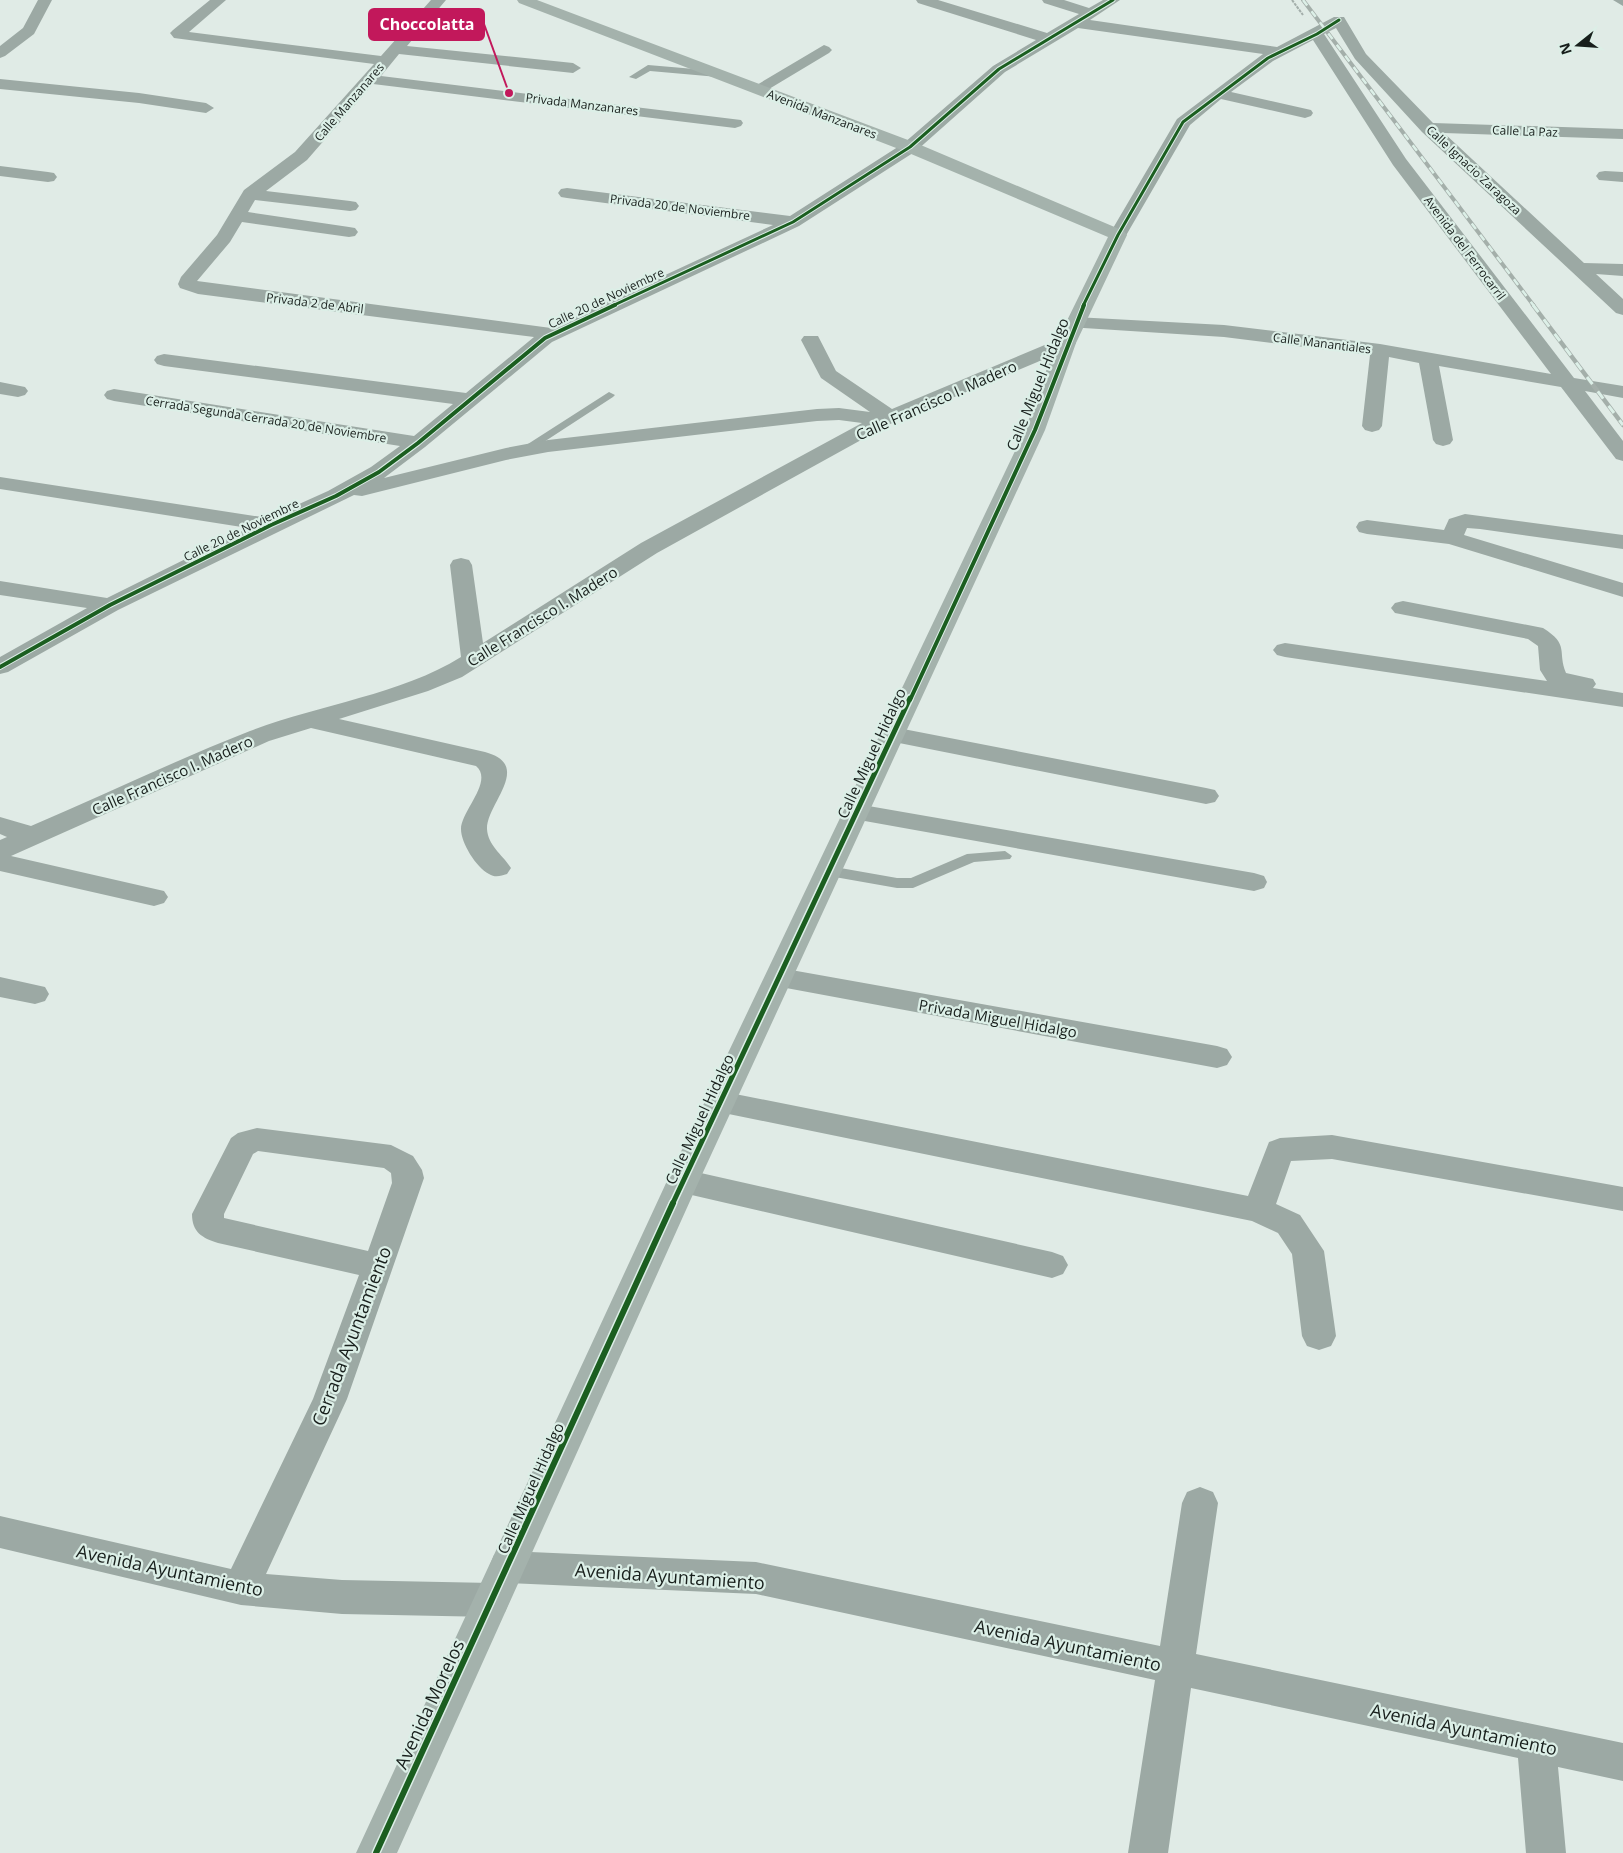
<svg xmlns="http://www.w3.org/2000/svg" width="1623" height="1853" font-family="'Open Sans',sans-serif">
  <style>
    .lines { fill: none; stroke-linecap: round; stroke-linejoin: round }
    .path { stroke: #a3aeaa; stroke-width: 2; stroke-dasharray: 3 1; stroke-linecap: butt }
    .lane { fill: #9ca9a4; fill-rule: evenodd }
    .street { fill: #9ca9a4; fill-rule: evenodd }
    .secondary { fill: #a4b2ac; fill-rule: evenodd }
    .rail-far1-casing { stroke: #a4afaa; stroke-width: 4 }
    .rail-casing { stroke: #a4afaa; stroke-width: 4.5 }
    .rail-far1 { stroke: #dcefe7; stroke-width: 2.5; stroke-dasharray: 7; stroke-linecap: butt }
    .rail { stroke: #dcefe7; stroke-width: 3; stroke-dasharray: 9; stroke-linecap: butt }
    .cycleway-far3-casing { stroke: #dcefe7; stroke-width: 5 }
    .cycleway-far2-casing { stroke: #dcefe7; stroke-width: 6 }
    .cycleway-far1-casing { stroke: #dcefe7; stroke-width: 8 }
    .cycleway-casing { stroke: #dcefe7; stroke-width: 9 }
    .cycleway-far3 { stroke: #1b5e20; stroke-width: 3 }
    .cycleway-far2 { stroke: #1b5e20; stroke-width: 4 }
    .cycleway-far1 { stroke: #1b5e20; stroke-width: 5 }
    .cycleway { stroke: #1b5e20; stroke-width: 6 }
    .labels { text-anchor: middle; dominant-baseline: central; stroke-width: 4.5; stroke-linejoin: round; paint-order: stroke }
    .far-street-label { font-size: 12px; fill: #181f1c; stroke: #dcefe7 }
    .street-label { font-size: 15px; fill: #181f1c; stroke: #dcefe7 }
    .near-street-label { font-size: 18px; fill: #181f1c; stroke: #dcefe7 }
    .leader { fill: none; stroke: #c2185b; stroke-width: 2 }
    .callout-dot { fill: #c2185b; stroke: #dcefe7; stroke-width: 2 }
    .callout { fill: #c2185b; stroke: #c2185b; stroke-width: 2 }
    .callout-label { font-size: 16px; text-anchor: middle; font-weight: bold; fill: #fff }
  </style>
  <rect width="100%" height="100%" fill="#e0ebe6"/>
  <g class="lines">
    <path class="path" d="M1292,0L1303,15"/>
    <path class="lane" d="M648,65L718,71L722,74L718,77L650,71L636,79L629,77Z
      M609,392L615,395L613,397L527,453H519L517,451Z
      M1005,851L1012,856L1010,859L974,862L913,888H897L829,876L822,871L829,866L897,878H911L967,854Z"/>
    <path class="street" d="M38,0H52L34,34L5,56L0,58V46L23,28Z
      M210,0H226L189,32L381,56L431,0H446L407,46L573,63L581,68L573,73L399,54L381,76L741,120L743,123L741,126L735,128L373,84L307,160L266,191L350,201L356,202L359,206L356,210L350,211L255,200L248,212L349,227L355,228L358,232L355,236L349,237L242,222L230,242L197,281L551,328L773,225L567,198L561,197L558,193L561,189L567,188L790,216L904,143L993,66L1036,40L918,3L916,0H938L1047,33L1079,14L1044,3L1042,0H1064L1089,8L1103,0H1120L1090,20L1277,47L1334,17H1344L1366,54L1433,123L1623,129V139L1444,133L1584,263L1623,264V276L1596,274L1623,299V315L1616,313L1422,132L1355,59L1336,28L1324,34L1406,159L1574,378L1623,386V398L1585,391L1623,441V461L1616,459L1561,387L1439,366L1453,440L1450,444L1443,446L1436,444L1433,440L1419,363L1389,357L1382,426L1379,430L1372,432L1365,430L1362,426L1370,355L1224,337L1068,327L1065,323L1068,319L1075,317L1224,325L1380,344L1551,374L1393,165L1313,40L1273,61L1231,92L1311,110L1313,113L1311,116L1305,118L1221,99L1190,125L1124,239H1112L1109,235L1177,119L1263,54L1078,28L1005,72L916,151L799,226L552,342L425,447L384,478L506,448L548,440L817,409L839,408L870,412L821,378L801,340L804,336H818L836,371L892,409L1059,339H1073L1076,343L1073,347L890,424L657,553L462,677L428,691L339,719L485,752C534,765 486,804 487,829C488,846 503,855 511,868L507,874C501,876 495,878 489,874C476,867 461,843 461,829C461,811 494,781 476,766L311,728L269,741L11,856L164,891L168,897L164,903L154,906L0,871V840L7,837L0,834V817L31,826C104,795 176,760 250,731C317,705 400,695 461,657L450,565L453,560L461,558L469,560L472,565L483,643L641,543L862,423L839,420L817,421L548,452L506,460L362,496L354,495L118,610L8,672L0,674V657L87,608L0,595V581L107,598L248,528L0,489V477L268,518L328,491L371,467L400,446L114,401L107,399L104,395L107,391L114,389L414,436L453,404L164,366L157,364L154,360L157,356L164,354L466,393L534,337L198,294L180,288L178,284L181,277L217,235L244,190L295,152L374,64L174,38L170,33L173,30Z
      M1613,0H1623V6Z
      M824,45L829,47L832,50L829,53L764,92H752L750,89Z
      M0,79L139,93L206,103L214,108L206,113L139,103L0,89Z
      M0,166L48,172L54,173L57,177L54,181L48,182L0,176Z
      M1605,171L1623,172V182L1599,180L1596,176L1599,172Z
      M0,382L25,387L28,391L25,395L18,397L0,394Z
      M1465,514L1623,535V549L1480,529L1467,528L1464,535L1623,583V597L1449,544L1367,534L1359,532L1356,527L1359,522L1367,520L1444,530L1449,519Z
      M1403,601L1543,628C1570,645 1557,651 1566,673L1593,679L1596,684L1593,688L1623,693V707L1285,657L1277,655L1273,650L1277,645L1285,643L1547,681L1540,670L1538,646L1528,639L1395,613L1391,608L1395,603Z
      M893,727L1206,788L1215,790L1219,796L1215,802L1206,804L884,740L881,735L884,730Z
      M857,804L1254,873L1264,876L1267,882L1264,888L1254,891L848,818L844,812L848,806Z
      M780,968L1217,1046L1227,1049L1232,1057L1227,1065L1217,1068L770,985L766,978L770,971Z
      M0,977L45,987L49,994L45,1001L35,1004L0,997Z
      M720,1091L1248,1196L1269,1142L1280,1138L1332,1135L1623,1187V1211L1332,1159L1291,1161L1276,1204L1300,1215L1324,1251L1336,1336L1331,1346L1319,1350L1307,1346L1302,1336L1292,1254L1278,1233L1252,1221L709,1110L705,1102L709,1094Z
      M257,1128L391,1145L413,1156L422,1170L424,1178L347,1399L266,1574L342,1580L492,1583L505,1588L510,1600L505,1612L492,1617L342,1614L241,1605L0,1548V1516L231,1569L313,1399L359,1275L218,1243C202,1238 192,1232 192,1214L231,1138L238,1133ZM258,1151L384,1168L391,1173L392,1183L368,1251L224,1218V1214L253,1154Z
      M683,1169L1052,1252L1063,1256L1068,1265L1063,1274L1052,1278L683,1193L672,1189L667,1181L672,1173Z
      M1200,1487L1213,1492L1218,1503L1196,1654L1623,1743V1781L1558,1767L1566,1853H1526L1518,1758L1191,1688L1168,1853H1128L1155,1680L756,1594L507,1583L494,1579L489,1567L494,1555L507,1551L756,1562L1160,1646L1182,1503L1187,1492Z"/>
    <path class="secondary" d="M517,0H537L916,143L1124,231L1127,235L1076,343L1045,430L699,1181L397,1853H356L667,1181L1025,430L1056,343L1108,237L904,151L519,3Z"/>
    <defs>
      <path id="rail-far1" d="M1303,0L1534,306"/>
      <path id="rail" d="M1533,305L1623,425"/>
    </defs>
    <use href="#rail-far1" class="rail-far1-casing"/>
    <use href="#rail" class="rail-casing"/>
    <use href="#rail-far1" class="rail-far1"/>
    <use href="#rail" class="rail"/>
    <defs>
      <path id="cycleway-far3" d="M612,306L793,222L910,147L999,69L1113,0
        M1083,306L1118,235L1183,122L1268,58L1317,34L1339,20"/>
      <path id="cycleway-far2" d="M0,667L110,605L271,525L336,496L379,472L418,443L545,338L615,305
        M910,700L1035,430L1084,305"/>
      <path id="cycleway-far1" d="M672,1205L910,698"/>
      <path id="cycleway" d="M376,1853L673,1203"/>
    </defs>
    <use href="#cycleway-far3" class="cycleway-far3-casing"/>
    <use href="#cycleway-far2" class="cycleway-far2-casing"/>
    <use href="#cycleway-far1" class="cycleway-far1-casing"/>
    <use href="#cycleway" class="cycleway-casing"/>
    <use href="#cycleway-far3" class="cycleway-far3"/>
    <use href="#cycleway-far2" class="cycleway-far2"/>
    <use href="#cycleway-far1" class="cycleway-far1"/>
    <use href="#cycleway" class="cycleway"/>
  </g>
  <g class="labels">
    <g class="far-street-label">
      <text transform="translate(349 102) rotate(-49)">Calle Manzanares</text>
      <text transform="translate(582 104) rotate(7)">Privada Manzanares</text>
      <text transform="translate(822 114) rotate(21)">Avenida Manzanares</text>
      <text transform="translate(1525 131) rotate(2)">Calle La Paz</text>
      <text transform="translate(1474 170) rotate(43)">Calle Ignacio Zaragoza</text>
      <text transform="translate(680 207) rotate(7)">Privada 20 de Noviembre</text>
      <text transform="translate(1465 248) rotate(53)">Avenida del Ferrocarril</text>
      <text transform="translate(606 298) rotate(-25)">Calle 20 de Noviembre</text>
      <text transform="translate(315 303) rotate(7)">Privada 2 de Abril</text>
      <text transform="translate(1322 343) rotate(7)">Calle Manantiales</text>
      <text transform="translate(266 419) rotate(9)">Cerrada Segunda Cerrada 20 de Noviembre</text>
      <text transform="translate(241 530) rotate(-26)">Calle 20 de Noviembre</text>
    </g>
    <g class="street-label">
      <text transform="translate(1037 384) rotate(-68)">Calle Miguel Hidalgo</text>
      <text transform="translate(936 400) rotate(-24)">Calle Francisco I. Madero</text>
      <text transform="translate(542 616) rotate(-32)">Calle Francisco I. Madero</text>
      <text transform="translate(871 753) rotate(-65)">Calle Miguel Hidalgo</text>
      <text transform="translate(172 775) rotate(-24)">Calle Francisco I. Madero</text>
      <text transform="translate(998 1018) rotate(10)">Privada Miguel Hidalgo</text>
      <text transform="translate(699 1119) rotate(-65)">Calle Miguel Hidalgo</text>
      <text transform="translate(530 1488) rotate(-66)">Calle Miguel Hidalgo</text>
    </g>
    <g class="near-street-label">
      <text transform="translate(351 1336) rotate(-69)">Cerrada Ayuntamiento</text>
      <text transform="translate(170 1570) rotate(12)">Avenida Ayuntamiento</text>
      <text transform="translate(670 1576) rotate(4)">Avenida Ayuntamiento</text>
      <text transform="translate(1068 1645) rotate(12)">Avenida Ayuntamiento</text>
      <text transform="translate(429 1704) rotate(-65)">Avenida Morelos</text>
      <text transform="translate(1464 1729) rotate(12)">Avenida Ayuntamiento</text>
    </g>
  </g>
  <path class="leader" d="M509 93L484 24"/>
  <circle class="callout-dot" cx="509" cy="93" r="5"/>
  <rect class="callout" x="369" y="9" width="115" height="31" rx="5"/>
  <g class="callout-label">
    <text x="427" y="30">Choccolatta</text>
  </g>
  <g transform="translate(1578 45) rotate(253)" stroke="#dcefe7" stroke-width="4" paint-order="stroke">
  <path d="M0-4L9 19L0 12L-9 19Z" fill="#181f1c"/>
  <text y="-8" font-size="14" font-weight="bold" text-anchor="middle" fill="#181f1c">N</text>
  </g>
</svg>
